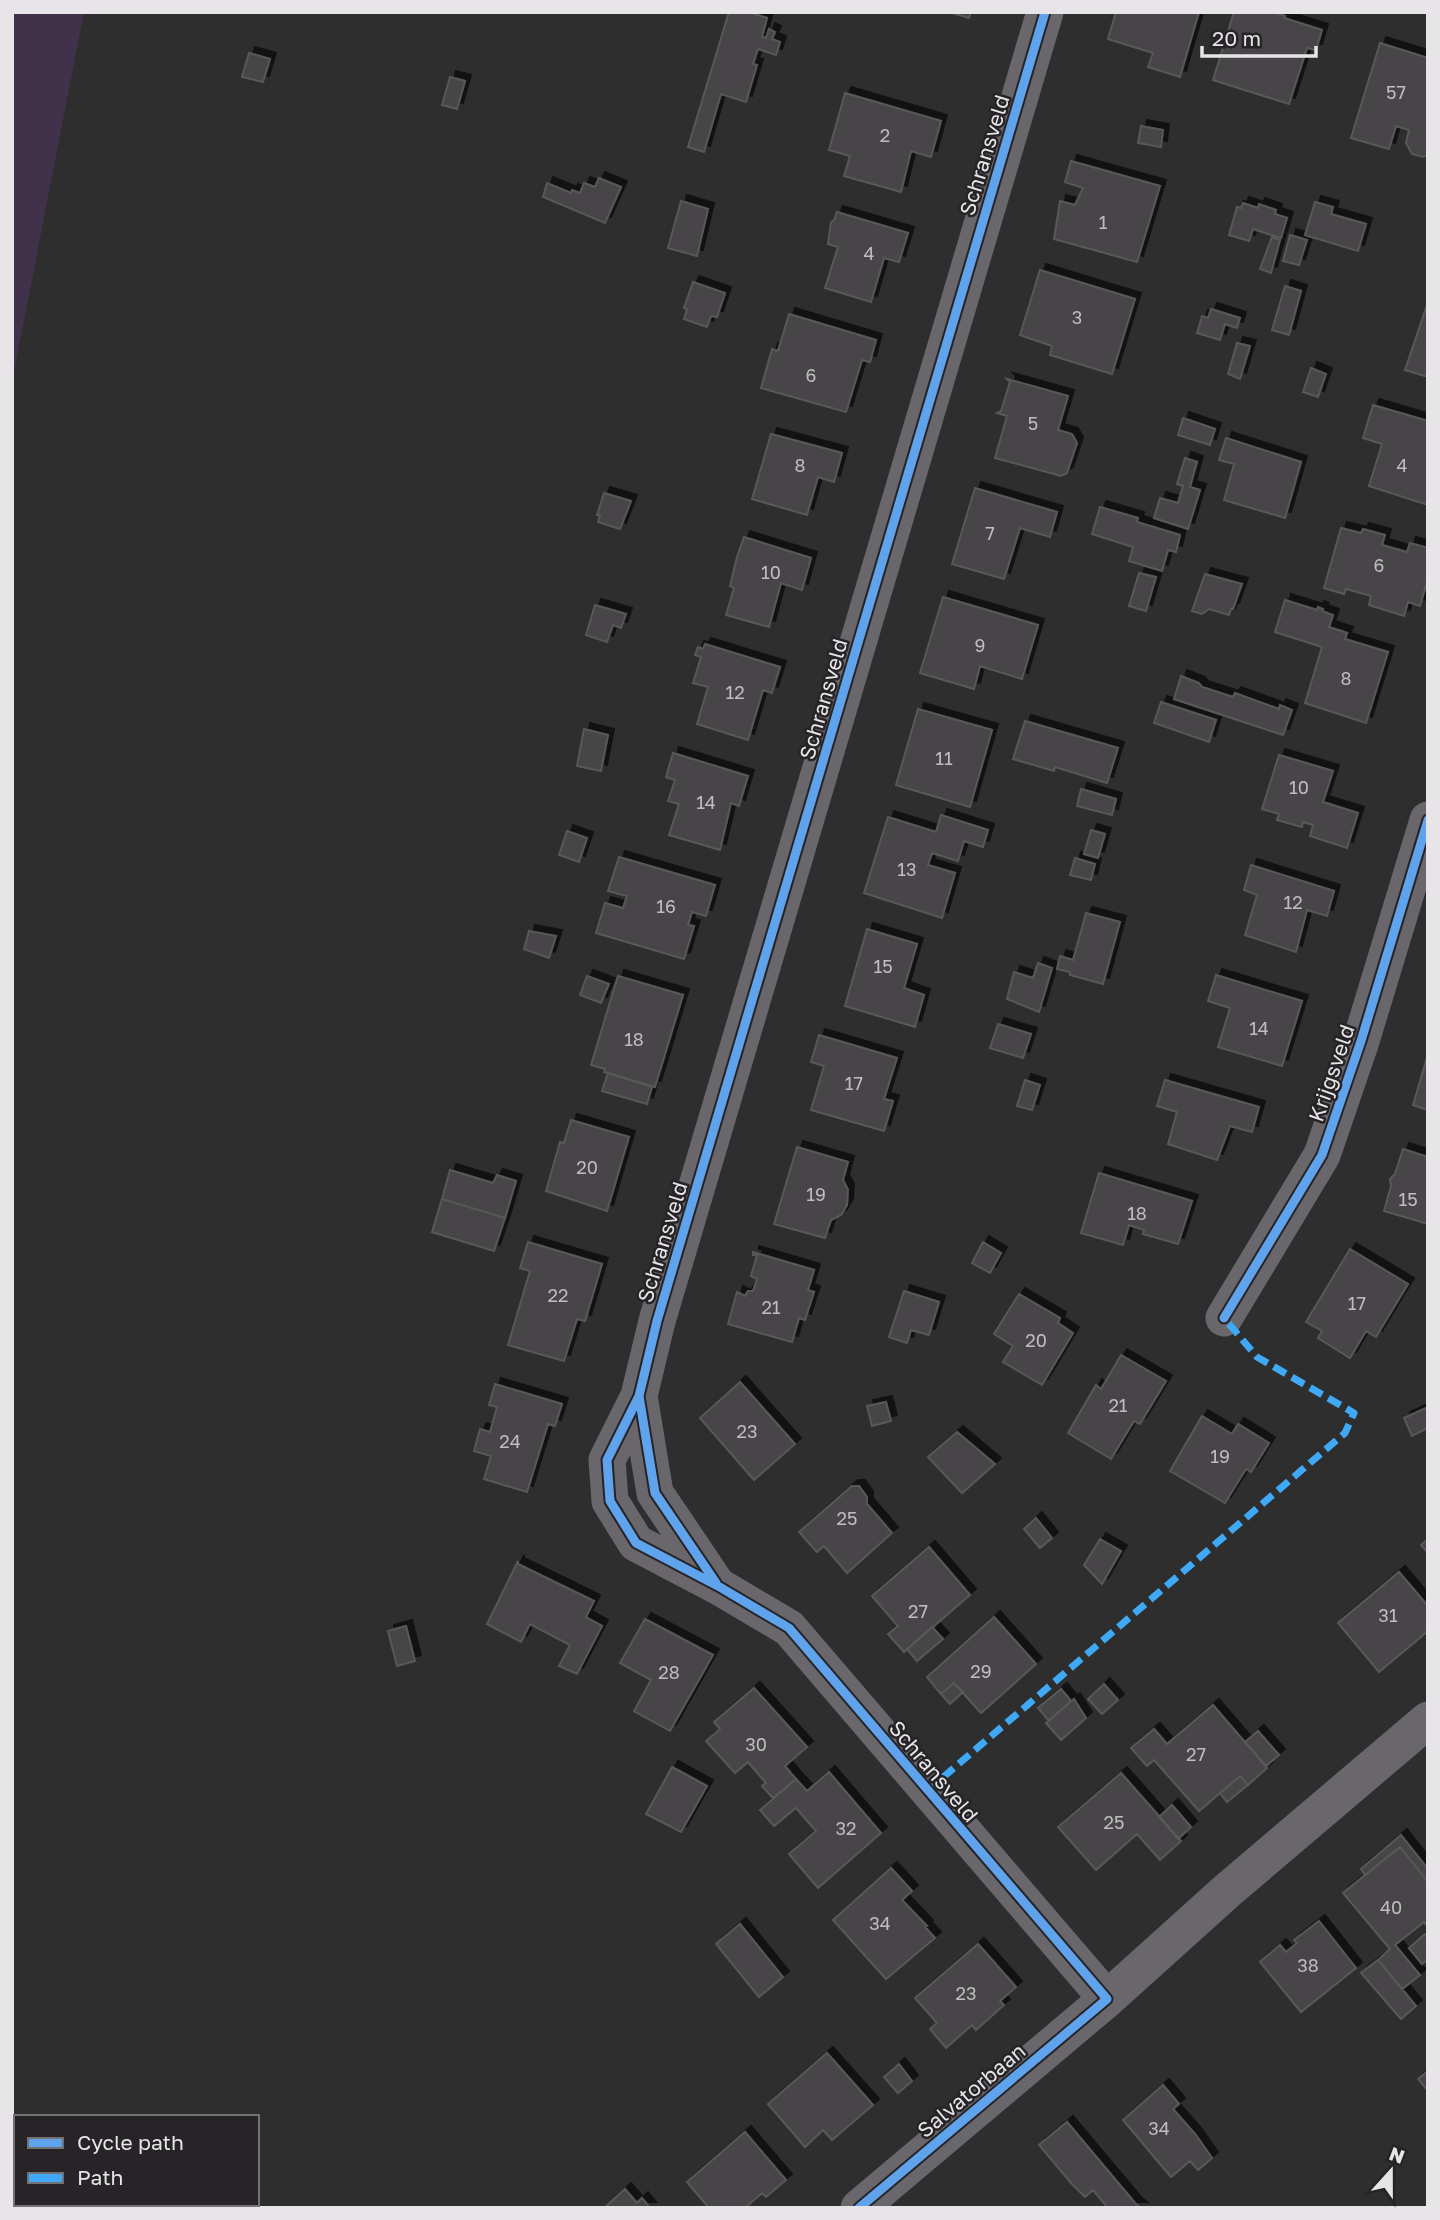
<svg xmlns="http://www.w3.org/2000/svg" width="1440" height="2220" font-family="'Golos Text',sans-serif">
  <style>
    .green { fill: #42314a }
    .building { fill: #464446; stroke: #595859; stroke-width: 2; filter: url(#shadow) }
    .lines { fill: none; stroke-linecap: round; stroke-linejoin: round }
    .street { stroke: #6a676c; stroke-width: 37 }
    .quiet { stroke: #3fa9f5; stroke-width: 7; stroke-dasharray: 14 7; stroke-linecap: butt }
    .cycleway-casing { stroke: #262426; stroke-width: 13 }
    .cycleway { stroke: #60a3ed; stroke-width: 9 }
    .labels { text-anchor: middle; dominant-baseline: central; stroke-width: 5; stroke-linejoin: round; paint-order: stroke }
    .number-label { font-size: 18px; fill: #bfbdbf }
    .street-label { font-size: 21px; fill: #e7e5e7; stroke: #262426 }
  </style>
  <defs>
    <filter id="shadow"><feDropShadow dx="6" dy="-6" stdDeviation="0" flood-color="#0009"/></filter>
  </defs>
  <rect width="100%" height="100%" fill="#2f2e2f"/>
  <path class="green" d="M12,12H84L12,382Z"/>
  <path class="building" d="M729,12H748L767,18L762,37L766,38L769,29L775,32L772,39L780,42L776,55L758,49L753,64L757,65L746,102L721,94L704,152L688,147Z
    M949,12H971L969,18Z
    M1116,12H1199L1180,77L1148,67L1153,53L1108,39Z
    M1234,12H1273L1285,16L1284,18L1322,30L1316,50L1307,48L1289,104L1213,80Z
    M1380,43L1428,58V154L1423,157L1412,154L1406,143L1409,130L1396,126L1389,149L1351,138Z
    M249,53L270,59L263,82L242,77Z
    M450,77L465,81L457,109L442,105Z
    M845,93L941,121L931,157L911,151L901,192L844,176L850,156L829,150Z
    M1141,126L1163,130L1161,147L1138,143Z
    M1071,161L1160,186L1137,262L1054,239L1060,201L1075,205L1083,188L1065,182Z
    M599,178L621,187L605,223L543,197L547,183L571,193L572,190L580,193L584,183L595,187Z
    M681,201L708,209L697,256L668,248Z
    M1315,202L1333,207L1331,214L1366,224L1358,251L1305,235Z
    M1243,203L1258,208L1259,204L1276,210L1275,214L1287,218L1281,238L1253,229L1249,241L1229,235L1237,207L1241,208Z
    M837,212L908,233L899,262L884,258L871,302L825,288L838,247L828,244L831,222L834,220Z
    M1290,235L1307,240L1299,265L1283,261Z
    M1272,237L1280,240L1271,273L1260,269Z
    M1040,270L1135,299L1112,374L1050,355L1052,346L1020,335Z
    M693,282L725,293L717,317L711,316L707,327L684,319L687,309L684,308Z
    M1285,286L1301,291L1289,335L1272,330Z
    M1428,302V377L1405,370Z
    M1211,309L1240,318L1237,328L1225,324L1220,340L1197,333L1202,316L1208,318Z
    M789,314L876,340L870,362L862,360L846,412L761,388L772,349L778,351Z
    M1237,343L1250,346L1240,379L1228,374Z
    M1311,368L1326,374L1318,397L1303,392Z
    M1007,379L1068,396L1058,430L1072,434L1077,443L1067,473L1061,476L995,458L1007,416L997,413L1001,411L1010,382Z
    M1373,405L1428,421V505L1369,486L1382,444L1363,438Z
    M1183,418L1215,429L1210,445L1178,435Z
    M771,434L842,453L834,482L818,477L807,515L752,499Z
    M1226,438L1301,462L1285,518L1224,500L1234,464L1219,460Z
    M1185,458L1197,462L1190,487L1200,490L1188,529L1154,518L1160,498L1178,503L1183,486L1177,484Z
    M975,488L1057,512L1050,537L1020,528L1004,579L952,564Z
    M604,493L631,501L620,529L598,522L600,515H597Z
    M1100,507L1138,518L1137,522L1180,535L1176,552L1168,550L1162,571L1129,561L1133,547L1092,534Z
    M1341,528L1361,533L1363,529L1385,535L1382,545L1407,552L1410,543L1428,548V578L1420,606L1408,602L1404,616L1369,605L1371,596L1346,589L1344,594L1324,588Z
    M744,537L811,558L802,590L781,583L769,627L726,615L734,588L730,586L737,557Z
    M1139,573L1156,577L1146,611L1129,606Z
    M1205,574L1242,584L1233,609H1231L1229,615L1209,609L1202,614L1192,611Z
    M943,597L1038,625L1022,679L980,666L974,689L920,673Z
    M1285,600L1317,610L1318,607L1323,609L1322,611L1333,615L1329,627L1347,633L1345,639L1388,652L1366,723L1305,703L1322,647L1275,632Z
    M595,605L626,614L621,628L613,625L607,642L586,635Z
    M705,644L780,667L772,693L763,690L748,740L697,724L708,687L693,683L701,657L695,655L698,647L703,649Z
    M1181,676L1199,683L1202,687L1233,697L1235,693L1279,709L1280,705L1292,710L1283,735L1174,699Z
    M1161,702L1216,720L1209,742L1154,723Z
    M918,709L992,730L970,807L896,785Z
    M1025,721L1118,748L1107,783L1055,767L1054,771L1013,759Z
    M584,729L608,735L601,771L577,766Z
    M673,753L748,776L739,806L731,803L720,850L669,835L679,804L668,801L675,780L666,777Z
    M1279,755L1333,771L1323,802L1358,813L1347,848L1310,836L1313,825L1303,822L1302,827L1277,820L1279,814L1262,809Z
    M1081,789L1116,799L1112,815L1077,806Z
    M941,815L988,830L983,847L964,841L958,861L932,853L928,865L955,873L942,918L864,893L888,817L936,832Z
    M1091,830L1105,834L1098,858L1084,854Z
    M567,831L587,838L579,862L559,855Z
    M619,857L715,885L706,916L692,912L688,925L694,926L684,959L596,933L605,903L623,908L627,896L608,891Z
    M1075,858L1095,864L1091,880L1070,875Z
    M1251,865L1334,891L1327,916L1307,910L1296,952L1245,935L1257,895L1244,890Z
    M1086,913L1120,922L1103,984L1070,975V972L1057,969L1060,956L1073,960Z
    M867,929L917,944L904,988L924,995L915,1027L845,1006Z
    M529,931L556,936L549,958L524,949Z
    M1038,963L1052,968L1039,1012L1007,999L1014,972L1033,978Z
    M1216,975L1302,1001L1282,1066L1218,1047L1230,1008L1208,1001Z
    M587,976L609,984L601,1003L580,995Z
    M618,976L683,995L655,1087L608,1073L604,1072L605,1069L591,1065Z
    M998,1024L1031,1034L1023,1058L990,1048Z
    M819,1035L897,1058L884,1099L893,1101L884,1131L811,1110L824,1066L811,1062Z
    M1428,1054V1110L1413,1105Z
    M608,1073L652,1087L647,1104L602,1091Z
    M1025,1080L1040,1085L1032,1110L1017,1106Z
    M1165,1080L1259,1107L1252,1132L1230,1126L1217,1160L1168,1144L1177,1112L1157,1106Z
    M571,1120L629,1137L607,1211L546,1191L560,1142L564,1143Z
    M797,1147L848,1162L843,1180L848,1190L847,1205L841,1215L831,1220L825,1238L774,1224Z
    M1403,1149L1428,1157V1224L1384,1211L1391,1186L1390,1179L1395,1174Z
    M450,1170L493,1183L497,1175L516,1181L505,1218L442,1199Z
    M1099,1173L1192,1201L1178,1244L1143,1234L1144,1230L1129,1225L1123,1245L1081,1233Z
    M442,1199L505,1218L494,1251L432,1232Z
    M528,1242L602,1264L585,1321L577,1319L564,1361L508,1345L530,1271L520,1268Z
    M983,1242L1001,1253L990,1273L972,1263Z
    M1350,1249L1408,1284L1376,1337L1366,1331L1350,1358L1318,1338L1322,1331L1306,1322Z
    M753,1252L814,1270L808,1290L814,1292L805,1320L799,1318L792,1342L728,1324L737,1292L745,1296L748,1291H753L757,1279L751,1276L757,1255H753Z
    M904,1291L939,1302L929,1335L911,1330L907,1343L889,1337Z
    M1019,1294L1060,1318L1058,1323L1073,1333L1042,1385L1003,1362L1013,1346L994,1334Z
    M1121,1355L1166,1381L1140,1424L1134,1421L1111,1459L1068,1433L1096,1385L1101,1389Z
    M740,1382L795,1444L754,1480L700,1418Z
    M495,1384L562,1404L555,1426L548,1424L527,1492L484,1479L491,1456L474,1451L480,1429L490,1432L497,1407L489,1405Z
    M886,1402L891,1421L872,1426L867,1406Z
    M1428,1407V1428L1412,1436L1404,1418Z
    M1202,1416L1232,1434L1238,1424L1269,1443L1251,1472L1246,1469L1225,1503L1170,1471Z
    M957,1432L995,1464L962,1493L928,1457Z
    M852,1486H859L867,1497V1504L892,1533L847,1573L824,1546L817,1552L799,1532Z
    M1036,1518L1052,1538L1040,1548L1024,1529Z
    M1100,1539L1121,1551L1102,1584L1084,1565Z
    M1428,1539V1553L1421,1545Z
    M929,1547L970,1595L904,1652L888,1634L898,1626L872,1596Z
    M518,1561V1564L594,1601L586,1617L602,1626L577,1674L559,1666L570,1645L530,1624L521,1642L487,1624Z
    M1399,1572L1428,1606V1631L1379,1672L1338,1623Z
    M994,1617L1036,1664L981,1713L954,1683L941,1694L927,1677Z
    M645,1619L713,1655L670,1731L634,1711L651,1680L620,1663Z
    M406,1626L415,1661L397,1666L388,1631Z
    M932,1627L943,1639L917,1661L907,1649Z
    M954,1683L963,1692L950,1704L941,1694Z
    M1104,1684L1118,1700L1102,1714L1088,1699Z
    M754,1688L807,1747L785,1766L796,1779L773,1798L762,1786L766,1783L748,1762L735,1773L706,1741L720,1729L714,1722Z
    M1061,1689L1071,1701L1049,1721L1038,1708Z
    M1074,1699L1086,1718L1061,1740L1046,1723Z
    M1213,1705L1267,1768L1248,1785L1240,1776L1199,1811L1154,1760L1147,1766L1131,1748L1154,1729L1167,1744Z
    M1258,1731L1279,1755L1266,1766L1245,1742Z
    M672,1767L707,1786L681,1832L646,1814Z
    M829,1772L881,1833L818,1888L789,1854L816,1831L796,1808L774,1826L760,1810L796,1779L807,1791Z
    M1121,1773L1181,1841L1160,1860L1137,1834L1096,1870L1058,1827Z
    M1240,1776L1248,1785L1227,1802L1220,1793Z
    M1172,1805L1191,1827L1178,1839L1159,1817Z
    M1401,1835L1428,1869V1882L1400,1847L1365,1875L1361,1869Z
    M1400,1847L1428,1882V1921L1425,1924L1424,1922L1395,1945L1420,1975L1402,1989L1378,1960L1390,1949L1343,1893Z
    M891,1868L912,1891L902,1900L927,1926L925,1927L935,1938L886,1979L833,1920Z
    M1319,1921L1356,1968L1301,2012L1260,1962L1280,1945L1286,1952L1297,1943L1294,1940Z
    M740,1924L783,1977L759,1997L716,1944Z
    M1425,1934L1428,1938V1959L1422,1964L1409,1948Z
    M978,1944L1016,1987L1000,2001L1004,2005L976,2030L972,2025L946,2048L930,2029L937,2023L915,1998Z
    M1378,1960L1416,2006L1401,2019L1361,1973Z
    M827,2053L873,2105L832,2140L823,2130L805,2147L768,2104Z
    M899,2064L912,2081L898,2093L884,2077Z
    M1428,2071V2091L1418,2079Z
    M1163,2085L1179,2104L1173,2109L1196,2135L1212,2158L1198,2170L1190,2161L1171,2177L1123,2120Z
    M1067,2122L1135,2203L1141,2208H1108L1093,2190L1085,2197L1071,2183L1039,2145Z
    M745,2132L786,2180L766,2197L762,2193L745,2208H709L687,2182Z
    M625,2189L637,2203L642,2198L650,2208H604Z"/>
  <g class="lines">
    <path class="street" d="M1045,12L657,1321L639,1396L607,1460L610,1501L636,1543L718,1586L789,1628L1107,1999
      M1224,1318L1322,1155L1361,1041L1428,820
      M639,1396L655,1493L715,1582
      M859,2208L1107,1999L1228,1890L1428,1720"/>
    <path class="quiet" d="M927,1791L1345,1433L1354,1413L1257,1357L1224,1318"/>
    <defs>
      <path id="cycleway" d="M1224,1318L1322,1155L1361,1041L1428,820
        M639,1396L655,1493L716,1583
        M859,2208L1107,1999L789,1628L718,1586L636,1543L610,1501L607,1460L639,1396L657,1321L1045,12"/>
    </defs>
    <use href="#cycleway" class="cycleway-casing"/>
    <use href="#cycleway" class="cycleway"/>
  </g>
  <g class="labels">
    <g class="number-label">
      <text x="1396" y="92">57</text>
      <text x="885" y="135">2</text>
      <text x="1103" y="222">1</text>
      <text x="869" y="253">4</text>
      <text x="1077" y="317">3</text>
      <text x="811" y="375">6</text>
      <text x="1033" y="423">5</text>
      <text x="800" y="465">8</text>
      <text x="1402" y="465">4</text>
      <text x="990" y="533">7</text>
      <text x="1379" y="565">6</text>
      <text x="771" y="572">10</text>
      <text x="980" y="645">9</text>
      <text x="1346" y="678">8</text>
      <text x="735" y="692">12</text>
      <text x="944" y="758">11</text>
      <text x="1299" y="787">10</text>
      <text x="706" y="802">14</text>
      <text x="907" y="869">13</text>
      <text x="1293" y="902">12</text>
      <text x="666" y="906">16</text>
      <text x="883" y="966">15</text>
      <text x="1259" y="1028">14</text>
      <text x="634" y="1039">18</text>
      <text x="854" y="1083">17</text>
      <text x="587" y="1167">20</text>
      <text x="816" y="1194">19</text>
      <text x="1408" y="1199">15</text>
      <text x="1137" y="1213">18</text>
      <text x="558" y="1295">22</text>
      <text x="1357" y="1303">17</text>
      <text x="771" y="1307">21</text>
      <text x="1036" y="1340">20</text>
      <text x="1118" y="1405">21</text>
      <text x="747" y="1431">23</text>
      <text x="510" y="1441">24</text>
      <text x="1220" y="1456">19</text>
      <text x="847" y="1518">25</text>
      <text x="918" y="1611">27</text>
      <text x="1388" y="1615">31</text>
      <text x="981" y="1671">29</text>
      <text x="669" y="1672">28</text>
      <text x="756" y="1744">30</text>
      <text x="1196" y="1754">27</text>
      <text x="1114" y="1822">25</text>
      <text x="846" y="1828">32</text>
      <text x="1391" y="1907">40</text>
      <text x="880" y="1923">34</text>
      <text x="1308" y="1965">38</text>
      <text x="966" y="1993">23</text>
      <text x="1159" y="2128">34</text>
    </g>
    <g class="street-label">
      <text transform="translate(984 155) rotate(-73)">Schransveld</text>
      <text transform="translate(823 699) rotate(-74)">Schransveld</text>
      <text transform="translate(1331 1073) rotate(-71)">Krijgsveld</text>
      <text transform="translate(662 1242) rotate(-73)">Schransveld</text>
      <text transform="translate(934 1771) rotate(50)">Schransveld</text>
      <text transform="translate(971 2090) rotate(-40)">Salvatorbaan</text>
    </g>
  </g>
  <rect width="1440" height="2220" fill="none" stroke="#e7e5e7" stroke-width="28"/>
  <rect x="14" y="2115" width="245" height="91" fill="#262426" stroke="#737173" stroke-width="2"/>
  <rect x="28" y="2138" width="35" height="10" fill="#60a3ed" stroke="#737173" stroke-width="2"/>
  <text x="77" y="2150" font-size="21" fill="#e7e5e7">Cycle path</text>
  <rect x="28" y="2173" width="35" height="10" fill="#3fa9f5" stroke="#737173" stroke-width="2"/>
  <text x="77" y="2185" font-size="21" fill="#e7e5e7">Path</text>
  <g transform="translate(1391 2171) rotate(21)" stroke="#262426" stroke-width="5" paint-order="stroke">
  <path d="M0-5L12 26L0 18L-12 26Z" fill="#e7e5e7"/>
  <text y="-10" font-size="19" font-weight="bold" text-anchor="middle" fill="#e7e5e7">N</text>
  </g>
  <path d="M1202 46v10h114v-10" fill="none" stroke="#e7e5e7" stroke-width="3.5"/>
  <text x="1212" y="46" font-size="21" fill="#e7e5e7" stroke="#262426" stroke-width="5" paint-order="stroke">20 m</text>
</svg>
